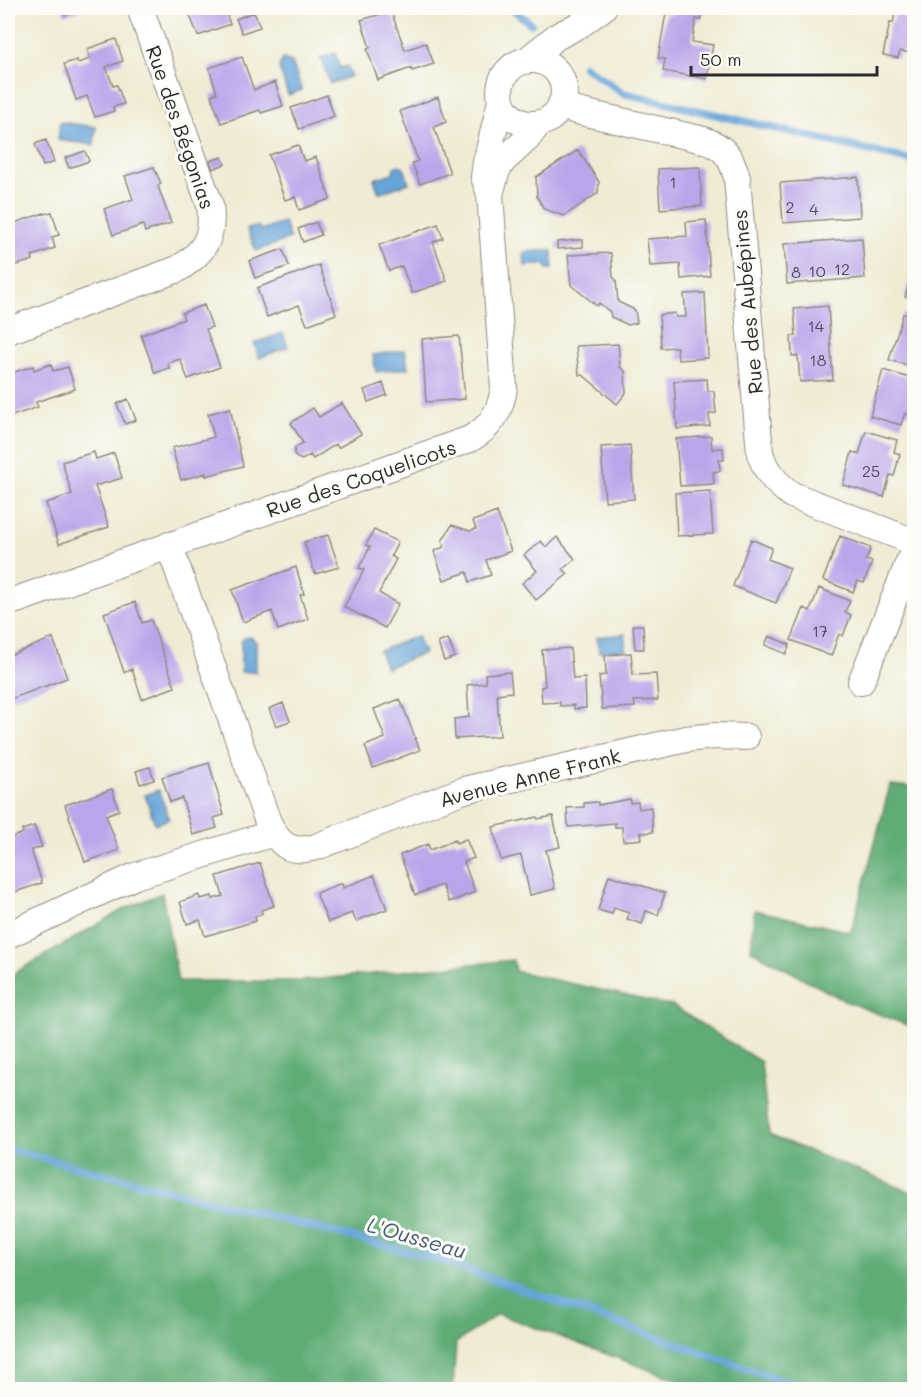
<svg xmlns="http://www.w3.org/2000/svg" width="922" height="1397" font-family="Mali,sans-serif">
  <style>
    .forest { fill: #5fac76; stroke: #456c50; stroke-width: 1.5 }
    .water { fill: #66a5d9; stroke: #486882; stroke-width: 1.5 }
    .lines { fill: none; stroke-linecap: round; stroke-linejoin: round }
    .stream { stroke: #66a5d9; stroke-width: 8 }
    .building { fill: #baa4ea }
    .minor-casing { stroke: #8e8b80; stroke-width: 28 }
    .minor { stroke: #fff; stroke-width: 26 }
    .labels { text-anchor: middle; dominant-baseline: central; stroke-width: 6; stroke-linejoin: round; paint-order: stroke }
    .number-label { font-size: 16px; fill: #4f495b }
    .street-label { font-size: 20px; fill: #2b2b2b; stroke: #fdfcf7 }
    .water-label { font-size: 21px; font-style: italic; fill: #435c71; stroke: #fdfcf7 }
  </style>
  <rect width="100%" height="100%" fill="#fdfcf7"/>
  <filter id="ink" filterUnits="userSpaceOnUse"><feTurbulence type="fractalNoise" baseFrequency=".0167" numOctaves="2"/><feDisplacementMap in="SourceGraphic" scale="12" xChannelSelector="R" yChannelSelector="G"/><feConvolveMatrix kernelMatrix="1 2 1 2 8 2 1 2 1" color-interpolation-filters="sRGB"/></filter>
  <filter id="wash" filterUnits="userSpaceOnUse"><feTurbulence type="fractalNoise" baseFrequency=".008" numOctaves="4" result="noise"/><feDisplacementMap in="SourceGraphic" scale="24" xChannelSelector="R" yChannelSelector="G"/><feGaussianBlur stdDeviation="1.35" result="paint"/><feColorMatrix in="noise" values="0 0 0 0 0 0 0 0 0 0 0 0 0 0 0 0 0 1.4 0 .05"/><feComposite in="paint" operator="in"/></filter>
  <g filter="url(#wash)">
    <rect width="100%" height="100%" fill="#f0ebd4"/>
    <path class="forest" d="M890,785L914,787V1028L845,1001L751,950L754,910L851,932Z
      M162,893L178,981H300L513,960L515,971L673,1006L761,1062L769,1135L914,1193V1389H701L498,1314L456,1343L453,1389H8V977L122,910Z"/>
    <path class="water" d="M335,53L340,68L347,66L351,76L330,84L321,58Z
      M283,59L292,62L302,90L288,95L279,67Z
      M60,122L96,127L94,145L58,140Z
      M400,165L404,168L409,183L379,193L374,179L393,173L394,167Z
      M284,222L290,239L256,251L247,229L258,226L261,230Z
      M552,250L553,269H548L544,264L525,266L524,252Z
      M283,333L288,347L259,358L254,343Z
      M405,350L408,368L376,372L373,355Z
      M625,634L626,649L599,652L597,637Z
      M417,636L424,653L386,668L379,651Z
      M251,637L256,642V672H241V642L244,638Z
      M159,790L169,819L155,824L145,795Z"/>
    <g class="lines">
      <path class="stream" d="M511,8L531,24
        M584,66L623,93L914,161
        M8,1149L436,1259L807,1390"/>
    </g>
    <g id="blocks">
      <path class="building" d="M62,8H87L65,15Z
        M187,8H224L230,24L198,36Z
        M673,8H703L701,20L696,19L692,42L713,45L707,79L663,71L665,59L658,58L666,13L672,14Z
        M896,8H914V54L900,51L898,58L883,55L890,22L893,23Z
        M391,11L405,50L426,43L434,64L412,71L411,68L378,80L367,49L370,48L361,20Z
        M254,12L260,27L242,33L236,19Z
        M116,39L123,61L106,67L113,86L117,85L124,104L113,107L114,111L95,117L87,96L76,100L64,64L77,60L78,63L90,59L87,49Z
        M242,57L254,90L275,82L283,106L261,113L260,110L221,123L211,95L217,93L209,68Z
        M327,95L334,116L299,129L291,108Z
        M438,97L446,122L434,127L450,173L420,184L412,163L418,161L400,111Z
        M46,140L54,162L43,166L35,144Z
        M298,145L304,161L316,157L330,199L299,210L295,197L285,200L269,155Z
        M578,150L599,182L598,193L564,216L544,209L537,197L536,177Z
        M85,151L89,161L69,168L65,158Z
        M222,157L225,164L213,169L210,161Z
        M154,167L161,184L158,186L171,223L145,232L143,225L113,235L104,209L133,199L125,176Z
        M700,167L702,206L660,209L658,169Z
        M858,177L860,217L783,223L780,183Z
        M52,212L59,235L52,237L55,248L32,256L33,260L8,268V225L44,213V214Z
        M706,220L710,276L681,279L680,264L650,266L647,239L687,236L686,222Z
        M316,222L321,235L303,242L298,229Z
        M438,224L443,238L433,242L447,281L412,293L402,266L389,271L379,245Z
        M862,238L865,278L787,284L784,244Z
        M576,240H583V247L557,249V242Z
        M283,249L289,266L255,278L249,261Z
        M611,253L613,277L616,280L618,302L635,310L637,323L628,325L611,317L610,312L599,303L597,306L571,285L568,255Z
        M319,265L336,314L307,325L299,305L267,317L257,288Z
        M914,267V300L905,297Z
        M705,293L708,358L678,360L677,347L661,348L659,315L675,313L676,317H686L684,294Z
        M204,305L212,327L206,329L220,367L188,379L180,359L168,363L169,368L155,373L141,335L184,319L182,313Z
        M828,306L833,380L800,382L798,356H792L791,336H796L794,309Z
        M903,314L914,317V367L889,360Z
        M459,336L465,399L426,402L422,339Z
        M618,344L620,367L625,371L626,393L617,404L583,375H579L576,346Z
        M51,364L53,371L68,367L75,389L36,402L38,407L12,416L8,403V374L33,366L34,370Z
        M883,370L914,379L911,391L914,392V401L911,415L905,413L901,425L870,416Z
        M707,379L708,391H714L716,413L709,414L710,426L677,429L674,381Z
        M383,383L387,395L368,402L364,390Z
        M128,399L136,420L125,424L117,404Z
        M342,403L361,434L338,448L336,444L313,459L310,455L302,460L297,458L294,454L295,448L303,443L291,423L313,408L319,417Z
        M230,408L243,466L206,476V473L181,480L172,448L214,437L208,414Z
        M866,431L897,440L894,452L900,454L894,476L890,475L884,497L843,485L852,452L859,454Z
        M711,436L712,449L723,448L724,460H719L720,471L713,472L714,484L680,486L676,439Z
        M630,445L634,499L605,501L601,447Z
        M94,452L96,459L114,453L122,478L95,486L109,527L59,544L46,503L72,494L62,462Z
        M710,491L713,534L677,536L675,493Z
        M497,512L511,551L486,560L491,575L470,582L467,572L444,580L434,551L444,547L442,541L452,525L470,531L476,529L473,521Z
        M374,530L398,542L391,556L396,559L379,593L398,604L385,628L344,607L364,570L359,568L370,547L366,545Z
        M328,535L339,567L315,574L304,542Z
        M840,536L871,548L866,560L872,562L864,583L858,581L853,592L823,580Z
        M557,537L575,559L563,569L568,574L536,600L522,583L537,571L524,555L541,541L546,547Z
        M751,539L772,548L768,559L790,568L776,603L733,586Z
        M296,567L304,594L300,595L308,619L278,630L272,611L243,622L232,590Z
        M819,588L850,601L845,612L851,615L843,636L839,634L831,656L791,640L804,608L810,611Z
        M135,602L142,623L151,620L175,687L142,699L132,669L124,672L104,613Z
        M633,625H643L644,649H635Z
        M769,636L790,645L786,654L765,645Z
        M53,638L67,678L8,700V656Z
        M448,639L455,657L444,661L438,643Z
        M570,648L573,679L585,678L586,708L574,709V705L560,706V702L542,703L541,687L545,686L542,650Z
        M631,653L633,675L656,674L658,700L634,701L635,707L602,709L599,676L606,675L605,655Z
        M510,672L512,692L497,694L500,736L455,739L454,719L469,717L467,685L486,683L485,674Z
        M400,699L420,750L373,768L365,746L385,738L374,709Z
        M283,703L290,721L276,726L269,709Z
        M209,763L224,815L214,818L217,828L193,835L182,798L170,802L162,777Z
        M150,767L154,780L140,784L136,771Z
        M112,789L119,810L106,815L119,850L85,862L65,805Z
        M630,799V803L638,802L639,809L651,807L653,832L641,833L642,839L623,841L622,827H615V823L568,827L567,808L584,807V803L598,802V805Z
        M553,816L560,847L546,850L555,889L530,895L521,855L501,860L493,827L537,817L538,819Z
        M34,826L42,847L31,850L42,883L12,893L8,880V839L23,833L22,830Z
        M466,839L474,858L464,862L475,892L449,902L442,885L415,895L400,855L428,844L430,850L455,840L456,843Z
        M260,863L274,906L261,910L262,914L255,916L256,921L205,936L200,920L187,924L180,902L199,895L200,899L212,896L213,899L223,896L217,876Z
        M374,875L387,909L356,921L352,913L328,922L316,893L342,883L343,888Z
        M609,875L665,893L658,915L646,911L642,924L627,919L629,913L614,908L612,914L598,910Z"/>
    </g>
  </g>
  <g filter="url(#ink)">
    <use href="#blocks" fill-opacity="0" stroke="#8e8b80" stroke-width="1.5"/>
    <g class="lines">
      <defs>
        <path id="minor" d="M500 92a32 32 0 1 1 64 0a32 32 0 1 1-64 0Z
          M526,61L556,37L581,24L603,8
          M561,104L573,110L704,140C725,147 732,158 737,178L760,453C766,473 776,483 792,495L904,538
          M491,191L497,170L503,161L527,139L538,124
          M8,331L178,269C205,252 214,237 210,205L140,8
          M169,545L268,822C280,846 290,854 316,847L464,790L686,739L715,736L746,737
          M8,603L470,439C491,427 500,413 504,388L490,194L484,177L486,162L501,101
          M861,682L912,554
          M8,935L135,876L274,833"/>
      </defs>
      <use href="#minor" class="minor-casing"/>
      <use href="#minor" class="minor"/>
    </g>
  </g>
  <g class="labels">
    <g class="number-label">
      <text x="673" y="181">1</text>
      <text x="790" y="206">2</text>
      <text x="814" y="208">4</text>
      <text x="842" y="268">12</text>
      <text x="817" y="270">10</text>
      <text x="796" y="271">8</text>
      <text x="816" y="325">14</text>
      <text x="818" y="359">18</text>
      <text x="871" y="470">25</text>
      <text x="820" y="630">17</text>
    </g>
    <g class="street-label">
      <text transform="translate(181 127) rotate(71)">Rue des Bégonias</text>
      <text transform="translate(747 302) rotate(-95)">Rue des Aubépines</text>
      <text transform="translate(361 478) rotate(-19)">Rue des Coquelicots</text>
      <text transform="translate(530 777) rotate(-14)">Avenue Anne Frank</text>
    </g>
    <g class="water-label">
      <text transform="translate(417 1237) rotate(16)">L'Ousseau</text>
    </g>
  </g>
  <rect width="922" height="1397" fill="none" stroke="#fdfcf7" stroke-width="30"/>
  <path d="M691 66v9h186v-9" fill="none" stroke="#2b2b2b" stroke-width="3"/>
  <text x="700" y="66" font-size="18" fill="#2b2b2b" stroke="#fdfcf7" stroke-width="4.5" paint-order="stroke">50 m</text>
</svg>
